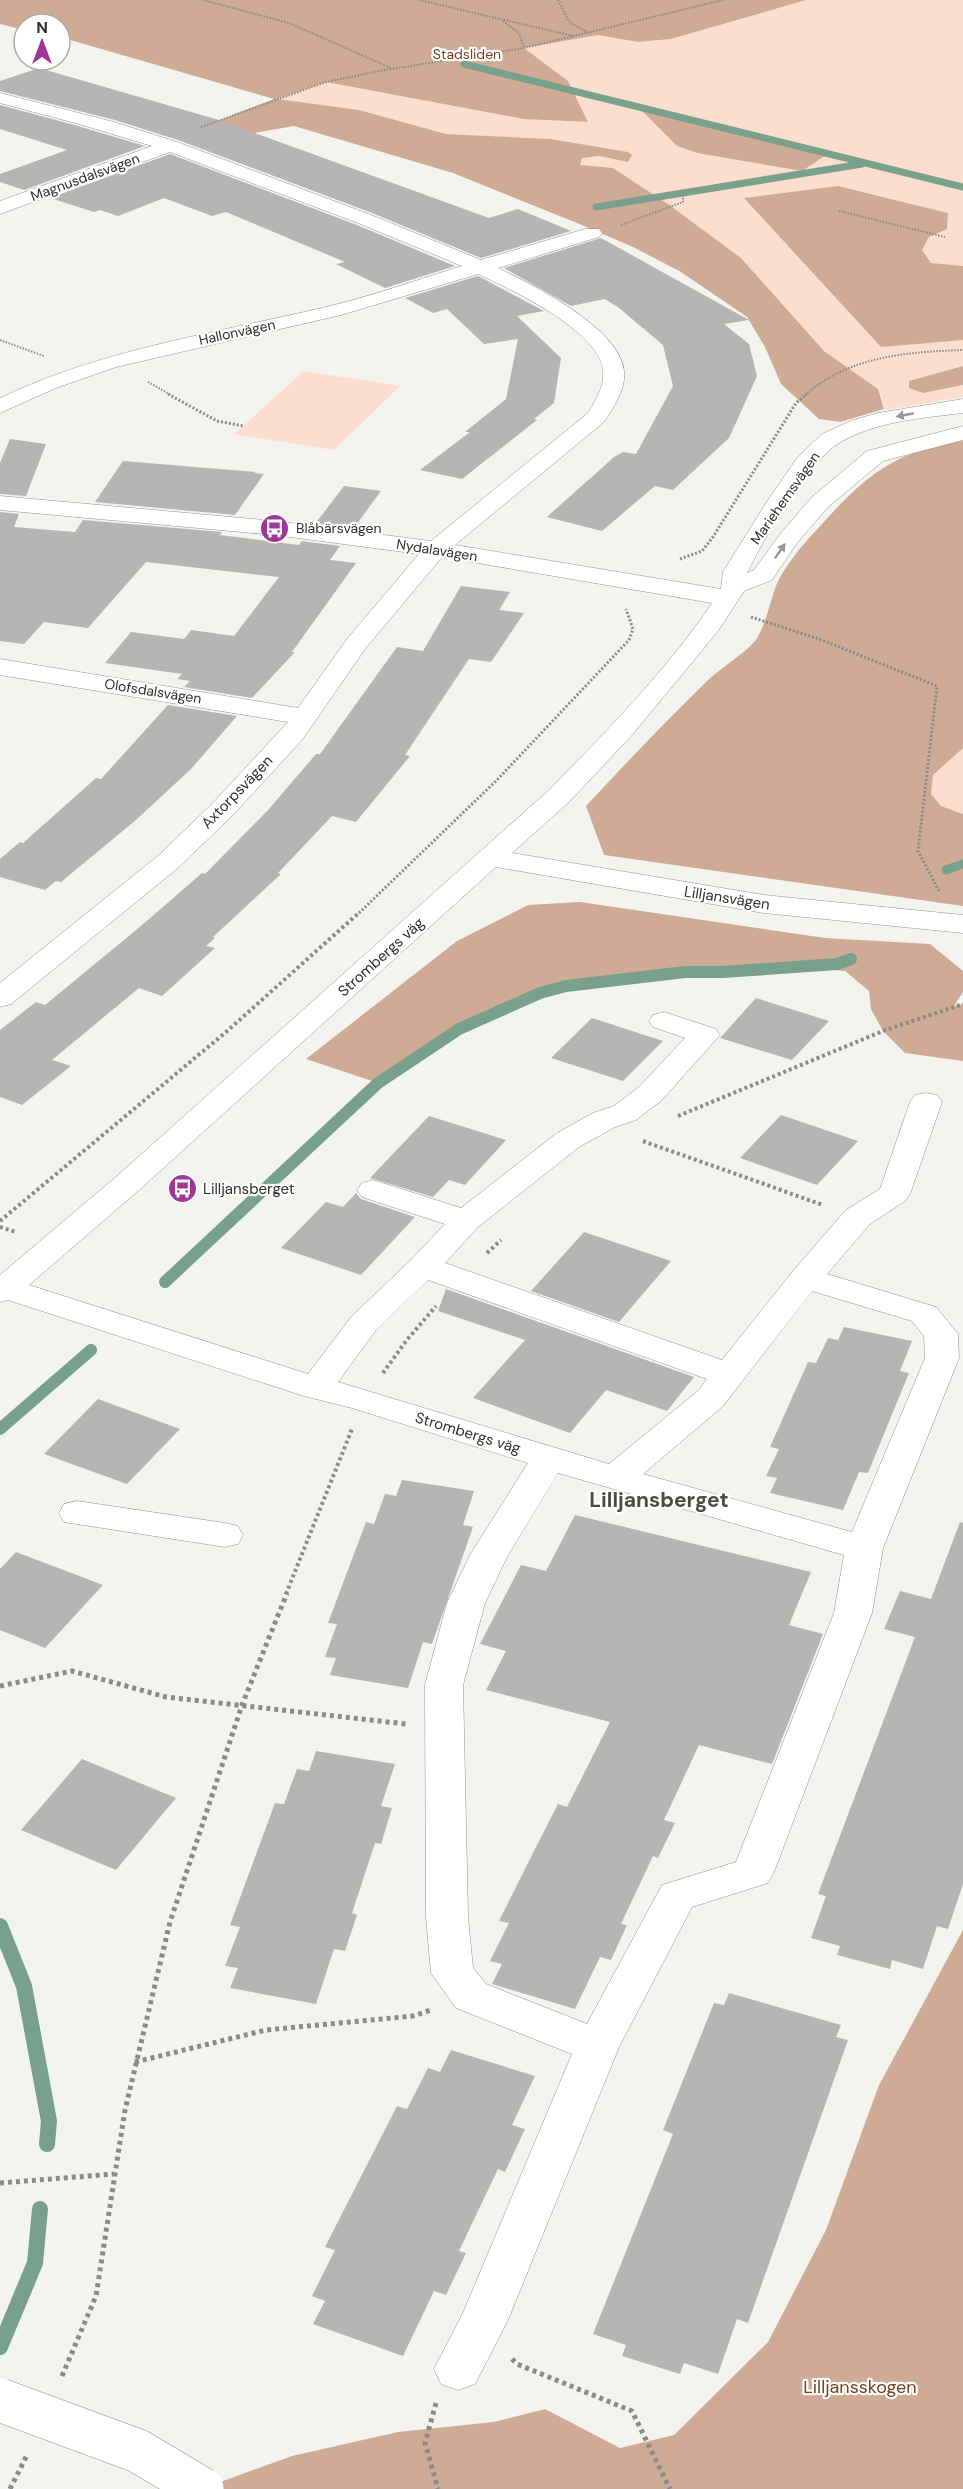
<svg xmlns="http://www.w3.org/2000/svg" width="963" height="2489" font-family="'DM Sans',sans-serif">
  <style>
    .green { fill: #fbdecd; fill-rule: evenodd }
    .forest { fill: #cfab96 }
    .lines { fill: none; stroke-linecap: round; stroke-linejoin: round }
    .stream-far3 { stroke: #79a08c; stroke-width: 7 }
    .stream-far2 { stroke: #79a08c; stroke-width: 9 }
    .stream-far1 { stroke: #79a08c; stroke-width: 12 }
    .stream { stroke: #79a08c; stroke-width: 16 }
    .building { fill: #b7b5b3 }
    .minor-casing { stroke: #90908d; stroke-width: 1 }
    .path-far3 { stroke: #8a8a88; stroke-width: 2; stroke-dasharray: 1.5 1.5; stroke-linecap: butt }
    .path-far2 { stroke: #8a8a88; stroke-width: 3; stroke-dasharray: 2 2; stroke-linecap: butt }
    .path-far1 { stroke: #8a8a88; stroke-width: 4; stroke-dasharray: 3 3; stroke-linecap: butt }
    .path { stroke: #8a8a88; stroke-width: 5; stroke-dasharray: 4 4; stroke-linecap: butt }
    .minor { fill: #fff; fill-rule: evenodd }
    .minor-bridge-casing { stroke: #90908d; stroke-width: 44; stroke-linecap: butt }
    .minor-bridge { stroke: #fff; stroke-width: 43 }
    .oneway { fill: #979796 }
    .labels { text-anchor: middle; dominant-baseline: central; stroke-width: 4.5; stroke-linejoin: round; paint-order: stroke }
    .far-park-label { font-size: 14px; fill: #734222; stroke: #fffffe }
    .far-street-label { font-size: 14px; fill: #2f2f2e; stroke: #fffffe }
    .far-poi-label { font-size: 14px; fill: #2f2f2e; stroke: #fffffe; text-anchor: start }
    .street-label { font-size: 15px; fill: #2f2f2e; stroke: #fffffe }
    .poi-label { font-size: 15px; fill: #2f2f2e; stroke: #fffffe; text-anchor: start }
    .near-park-label { font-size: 18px; fill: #734222; stroke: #fffffe }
    .district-label { font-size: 21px; font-weight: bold; fill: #4b4b48; stroke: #fffffe }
  </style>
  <rect width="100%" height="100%" fill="#f3f3f0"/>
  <path class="green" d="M806,0H963V266L931,263L922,250L929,237L947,229L948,213L838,186L937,341L963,340V366L910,381L923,393L963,385V397L885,410L878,389L824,351L741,258L668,204L613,168L580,166L582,158L599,156L628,162V152L551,139L446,134L359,110L275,99L326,82L524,119L588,122L568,81L524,48L598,35L638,42L671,39ZM639,108L828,154L827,155L802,171L697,153L677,146Z
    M304,371L400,386L334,450L234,434Z
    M963,748V814L941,806L931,794L933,775Z"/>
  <path class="forest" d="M0,0H806L671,39L638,42L598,35L524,48L568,81L588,122L524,119L326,82L277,99L359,110L446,134L551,139L628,152L632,155L628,162L599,156L582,158L580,165L613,168L668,204L741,258L824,351L878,389L884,409L840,422L819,419L781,384L765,347L747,317L681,272L633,247L577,223L453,173L294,126L231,137L194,130L274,99L60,37V24H24V30L0,24Z
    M638,107L828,154L802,171L697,153L677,146Z
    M838,186L948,213L947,229L929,237L922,250L931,263L963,266V340L881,347L744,198Z
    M963,366V385L923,393L909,388V381Z
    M963,440V748L933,775L931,794L941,806L963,814V906L604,855L586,806C625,764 665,722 706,682C721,667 742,656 755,641C765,629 771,597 778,581C789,560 806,541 822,524C868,473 895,452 963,440Z
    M580,902L825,938L930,944L963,971V992L954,1006L963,1004V1061L905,1053L883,1031L871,1009L869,991L845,971L800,967L723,972H685L566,986L540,993L459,1029L378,1083L306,1059L457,941L528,905Z
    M963,1930V2489H201L292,2456L398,2432L494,2422L545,2409L620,2448L674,2435L768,2342L826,2230L879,2085Z"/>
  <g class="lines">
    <path class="stream-far3" d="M464,64L963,187
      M596,207L862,164"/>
    <path class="stream-far2" d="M946,870L963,864"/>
    <path class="stream-far1" d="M165,1282L378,1083L459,1029L540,993L566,986L685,972H723L837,964L851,959
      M0,1429L91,1350"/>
    <path class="stream" d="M0,1926L24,1986L49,2121L47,2144
      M0,2347L35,2263L40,2209"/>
  </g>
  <path class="building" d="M39,68L219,120L489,218L518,209L571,231L481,258L372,213L178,140L115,120L0,91V81Z
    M0,105L78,126L145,146L24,190L0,182V174L67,150L0,129Z
    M170,154L357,225L455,266L385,288L336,264L345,262L226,212L212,216L164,198L118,216L100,210L94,212L50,198Z
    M601,238L749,320L724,324L749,344L757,376L729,438L673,490L655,486L602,531L547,517L614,457L623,452L636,454L673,386L663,345L619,308L605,299L571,306L504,268Z
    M478,276L544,311L517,316L561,358L554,403L534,419L537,420L462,479L420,470L470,432H465L506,399L518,339L484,344L447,309L433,313L405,298Z
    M10,439L46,444L26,496L0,494V463Z
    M123,461L256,472L254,473L264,474L235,515L95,502Z
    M344,486L381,491L353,529L315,524Z
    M0,512L19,514L14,527L75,532L83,520L222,532L220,535L299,545L302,541L340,546L330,560L356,563L292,652H295L252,698L184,687L190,681L177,679L182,674L105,663L131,632L184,639L191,630L234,636L279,577L146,562L88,628L44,622L24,644L0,641Z
    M461,586L510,592L499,610L524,613L491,662L469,659L405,755L410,756L356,822L332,816L278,873L281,874L213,937L215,938L206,946L215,948L162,996L139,988L52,1060L71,1066L22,1105L0,1097V1030L36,1002L45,1005L141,926L202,873L205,874L269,809L316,754H320L397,647L423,651Z
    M168,705L237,716L191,769L136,820L61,882L56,881L45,890L0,877V859L20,842L23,843L96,778L101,779Z
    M756,998L829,1021L792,1060L720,1038Z
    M592,1018L663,1041L623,1081L551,1058Z
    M781,1115L858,1141L817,1185L740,1158Z
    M429,1116L506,1140L465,1185L449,1180L433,1197L370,1178Z
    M356,1193L361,1199L415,1217L361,1275L281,1248L326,1202L343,1207Z
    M584,1232L671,1261L619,1322L531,1291Z
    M446,1289L694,1377L667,1411L606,1390L570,1433L473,1398L525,1340L438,1311Z
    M844,1327L912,1341L900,1371L909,1373L868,1473L859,1472L843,1510L770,1493L777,1478L766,1476L779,1449L770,1447L808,1362L816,1363L828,1338L838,1340Z
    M98,1399L180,1429L127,1484L44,1454Z
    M402,1480L474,1491L463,1525L473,1527L432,1644L423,1642L408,1688L330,1675L336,1658L325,1657L337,1624L328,1623L366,1522L374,1524L385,1494L396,1496Z
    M575,1515L811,1572L789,1625L823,1634L772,1764L699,1745L664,1820L675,1823L658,1858L653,1856L621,1924L627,1925L611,1960L600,1957L575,2009L492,1984L502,1964L490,1961L509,1923L499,1921L535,1849L558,1804L567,1807L610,1722L486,1690L506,1651L480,1644L521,1565L546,1571Z
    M960,1522L963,1523V1884L948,1929L937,1926L923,1969L892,1960L890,1969L837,1955L840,1946L811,1938L826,1896L818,1894L915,1637L884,1629L900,1591L931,1599Z
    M16,1552L103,1585L45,1648L0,1630V1569Z
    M316,1751L395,1764L381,1806L392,1808L381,1844L375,1843L352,1913L357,1915L345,1951L334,1949L316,2004L230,1988L238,1968L225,1966L240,1927L230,1925L275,1803L284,1804L297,1769L309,1771Z
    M82,1759L176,1798L116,1870L21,1830Z
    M729,1993L841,2025L836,2037L848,2040L748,2323L737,2319L718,2374L684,2363L680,2374L622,2356L626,2345L593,2334L673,2134L663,2130L714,2003L724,2005Z
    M451,2050L535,2076L512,2125L525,2129L505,2172L498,2169L459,2251L466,2253L446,2295L434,2291L403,2356L313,2324L325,2301L312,2296L335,2250L325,2247L397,2106L407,2109L428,2068L440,2072Z"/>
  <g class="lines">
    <defs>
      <path id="minor" d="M0,93L114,122L177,142L371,215L481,260L585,229H599L602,233L599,237L498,268C533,285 620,328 624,371C626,389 614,407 604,422L455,545L721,589L723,572L768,500L797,458L822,434L853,420L878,413L963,399V413C922,418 876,421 839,443C809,461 763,540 747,573L754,570L781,533L812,497L867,451L963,426V440L883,461L828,507L797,543L772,580L744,591L718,631L632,735L569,802L512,853L764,895L963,915V933L764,913L496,867L138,1191L29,1285L308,1374L352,1316L411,1260L445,1224L362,1197L357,1190L362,1183L373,1180L461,1208L557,1133L593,1113L614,1106L639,1087L685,1038L653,1027L649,1021L653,1015L664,1012L716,1029L720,1035L661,1101L636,1120L615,1127L579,1147L478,1227L445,1263L722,1360L793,1271L846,1210L880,1189L910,1102L915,1095L926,1093L937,1095L942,1102L910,1194L905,1201L870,1224L827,1274L936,1307L958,1334L959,1358L883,1548L872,1613L774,1872L768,1883L692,1907L619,2047L508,2320L475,2384L458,2390L441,2384L434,2369L463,2313L572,2054L456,2008L431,1973L426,1917L425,1685L447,1603L470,1555L528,1463L352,1408L304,1396L8,1300L0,1302V1275L116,1177L549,790C605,733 668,669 712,603L442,557L365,649L302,740L232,816L179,867L11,1004L0,1007V983L159,855L212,804L288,722L0,675V659L298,708L347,639L419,554L275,535L0,510V496L275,521L431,541L588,413C596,400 605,386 603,370C599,331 511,289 478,274L341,315L116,367L56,388L0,413V398C103,349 216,333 326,307C372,296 417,280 462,266L358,223L170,152L0,214V201L152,146L79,124L0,103ZM428,1280L707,1379L699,1390L609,1464L338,1382L376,1330ZM812,1291L912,1321L924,1336L925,1358L852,1532L643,1474L723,1406ZM558,1473L844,1555L834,1613L736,1862L662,1885L587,2024L486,1984L473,1968L468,1917L463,1685L485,1603L508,1555Z
        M77,1501L225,1523L238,1526L243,1535L238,1544L225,1547L64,1522L59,1513L64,1504Z"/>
    </defs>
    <use href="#minor" class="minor-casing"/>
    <path class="path-far3" d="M203,0L289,23L391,68
      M419,0L573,36
      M558,0L570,23L589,33
      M503,21L519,33L524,48
      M201,127L326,82L379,71L524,48L723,0
      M839,211L945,237
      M621,225L683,202V192
      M0,340L44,356
      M148,382L171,395
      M805,395C849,356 907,352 963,350"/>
    <path class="path-far2" d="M168,394L217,421L244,426
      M680,559L702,551L713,537L796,403L807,394
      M751,617L819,639L937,686L918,851L939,891
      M359,913L497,780L629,640L633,629L626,609"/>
    <path class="path-far1" d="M678,1116L883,1031L963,1004
      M643,1141L823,1205
      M0,1221L226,1032L360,912
      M0,1227L16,1232
      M487,1253L501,1240
      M383,1373L406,1341L436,1306
      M286,1594L352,1429"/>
    <path class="path" d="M0,1686L72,1671L166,1697L406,1724
      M135,2062L266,2030L413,2016L431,2010
      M0,2183L114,2174
      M512,2359L517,2364L632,2411L670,2489
      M62,2376L96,2296L125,2110L170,1922L242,1705L287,1593
      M436,2403L425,2443L438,2489
      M10,2489L27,2455"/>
    <use href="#minor" class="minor"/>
    <defs>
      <path id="minor-bridge" d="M0,2400L138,2451L202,2489"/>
    </defs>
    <use href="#minor-bridge" class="minor-bridge-casing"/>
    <use href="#minor-bridge" class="minor-bridge"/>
  </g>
  <defs><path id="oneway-solid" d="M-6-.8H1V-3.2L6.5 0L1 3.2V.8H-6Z" transform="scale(1.5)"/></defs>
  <g class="oneway">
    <use href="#oneway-solid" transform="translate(905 415) rotate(169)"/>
    <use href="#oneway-solid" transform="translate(780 551) rotate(-55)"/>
  </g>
  <defs>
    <symbol id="bus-disc" viewBox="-11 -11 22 22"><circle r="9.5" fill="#9f3699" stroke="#fffffe"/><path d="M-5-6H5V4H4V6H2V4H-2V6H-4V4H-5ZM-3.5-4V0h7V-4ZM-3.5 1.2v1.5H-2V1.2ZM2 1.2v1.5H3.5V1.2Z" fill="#fff"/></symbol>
  </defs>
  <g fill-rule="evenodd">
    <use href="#bus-disc" x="258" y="512" width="33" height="33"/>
    <use href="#bus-disc" x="166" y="1172" width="33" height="33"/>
  </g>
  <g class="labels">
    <g class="far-park-label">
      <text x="467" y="54">Stadsliden</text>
    </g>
    <g class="far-street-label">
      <text transform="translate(85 177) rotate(-20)">Magnusdalsvägen</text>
      <text transform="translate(237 332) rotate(-12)">Hallonvägen</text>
      <text transform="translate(785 498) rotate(-55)">Mariehemsvägen</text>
      <text transform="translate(437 550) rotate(9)">Nydalavägen</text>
      <text transform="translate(153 691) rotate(9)">Olofsdalsvägen</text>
    </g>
    <g class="far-poi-label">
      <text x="296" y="528">Blåbärsvägen</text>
    </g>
    <g class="street-label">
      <text transform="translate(237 792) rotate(-46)">Axtorpsvägen</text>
      <text transform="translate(727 898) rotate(9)">Lilljansvägen</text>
      <text transform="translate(381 957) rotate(-42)">Strombergs väg</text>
      <text transform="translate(468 1433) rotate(17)">Strombergs väg</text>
    </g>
    <g class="poi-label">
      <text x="203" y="1189">Lilljansberget</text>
    </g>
    <g class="near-park-label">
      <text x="860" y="2387">Lilljansskogen</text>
    </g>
    <g class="district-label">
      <text x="659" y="1500">Lilljansberget</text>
    </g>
  </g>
  <g transform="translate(42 42)"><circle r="28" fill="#fffffe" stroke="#acacab" stroke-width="1.5"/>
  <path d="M0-4.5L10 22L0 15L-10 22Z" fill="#9f3699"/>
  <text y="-9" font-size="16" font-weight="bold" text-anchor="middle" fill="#2f2f2e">N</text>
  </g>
</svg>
